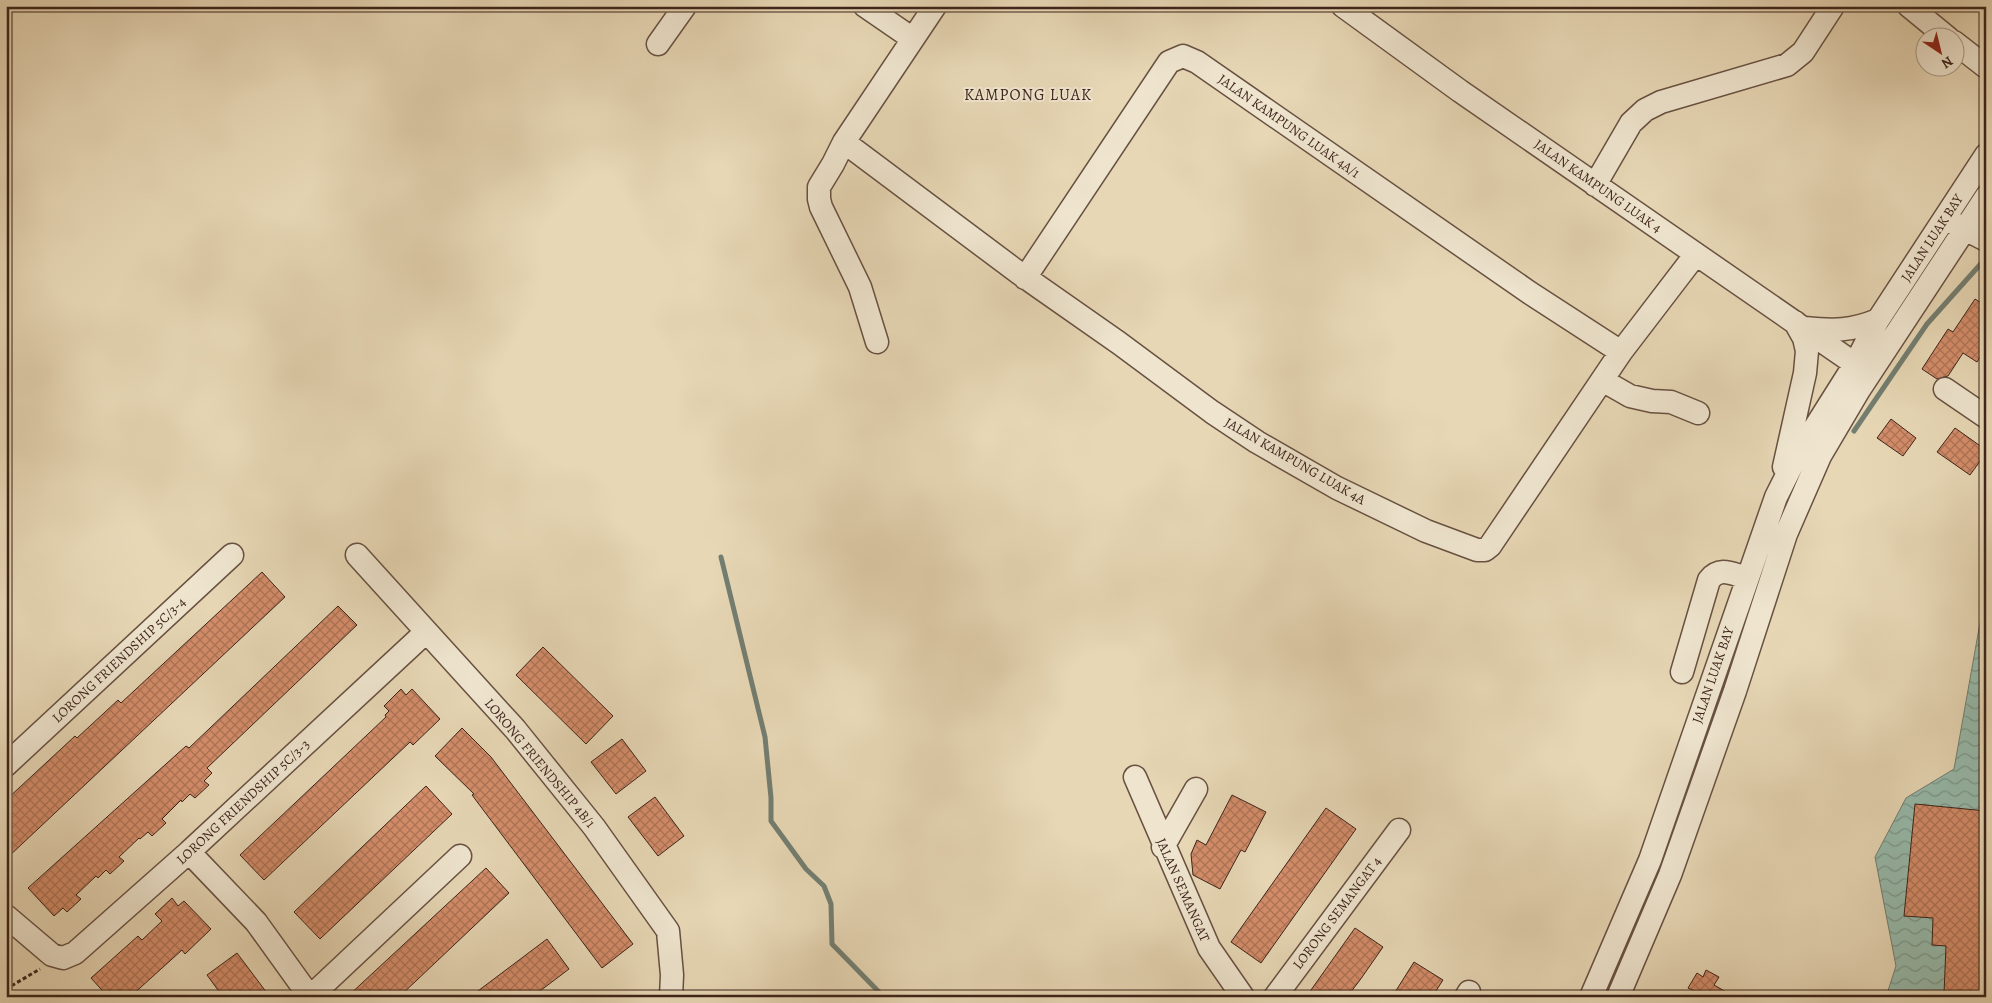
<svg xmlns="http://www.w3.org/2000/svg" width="1992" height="1003" font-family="Alegreya,serif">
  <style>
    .water { fill: url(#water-waves); stroke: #737e71 }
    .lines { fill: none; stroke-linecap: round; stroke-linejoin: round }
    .stream { stroke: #737e71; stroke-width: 5 }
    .building { fill: url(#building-cross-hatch); stroke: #3d241b }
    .minor-casing { stroke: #685142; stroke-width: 25 }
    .path { stroke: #3d241b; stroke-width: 3; stroke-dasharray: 4 2.5; stroke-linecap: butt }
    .minor { stroke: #efe5cf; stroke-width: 22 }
    .labels { text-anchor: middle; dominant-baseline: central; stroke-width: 4; stroke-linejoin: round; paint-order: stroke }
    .street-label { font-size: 14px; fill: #3d241b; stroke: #efe5cf }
    .quarter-label { font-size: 16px; letter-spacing: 1px; fill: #3d241b; stroke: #efe5cf }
  </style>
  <defs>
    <pattern id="water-waves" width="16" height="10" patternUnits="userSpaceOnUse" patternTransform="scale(1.25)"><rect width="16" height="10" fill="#97baab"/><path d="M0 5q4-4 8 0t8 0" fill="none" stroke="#7c978a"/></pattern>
    <pattern id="building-cross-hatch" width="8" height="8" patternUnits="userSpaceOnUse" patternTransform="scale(1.25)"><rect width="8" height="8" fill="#d48d6a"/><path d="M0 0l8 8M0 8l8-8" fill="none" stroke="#ad7356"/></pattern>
  </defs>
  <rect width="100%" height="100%" fill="#e7d7b5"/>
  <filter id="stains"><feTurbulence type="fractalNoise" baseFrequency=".004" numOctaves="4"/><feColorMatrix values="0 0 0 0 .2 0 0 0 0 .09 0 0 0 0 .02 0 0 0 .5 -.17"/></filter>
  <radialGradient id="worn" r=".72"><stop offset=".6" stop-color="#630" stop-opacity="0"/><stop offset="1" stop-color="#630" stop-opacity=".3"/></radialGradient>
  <path class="water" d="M1986,589V997H1886L1896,966L1875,857L1906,798L1954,769Z"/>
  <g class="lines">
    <path class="stream" d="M1854,431L1927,324L1986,258
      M721,557L765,737L771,798V821L806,869L824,886L831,904L832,944L879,992L877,997"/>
  </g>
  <path class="building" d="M1975,299L1986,306V348L1977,362L1963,353L1948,376L1937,379L1922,369L1948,329L1953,332Z
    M1891,419L1916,438L1903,456L1877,438Z
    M1955,428L1986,450V453L1970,475L1937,452Z
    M262,572L285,597L6,859V800L75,736L77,738L118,700L121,703Z
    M338,606L357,625L207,768L212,773L204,781L209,785L195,798L190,794L182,802L181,800L162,819L166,823L152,836L148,832L140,839L139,838L119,857L124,861L110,874L106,870L98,878L96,876L76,895L81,899L67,912L63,908L54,916L28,888L186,746L189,748Z
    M543,647L613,716L586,744L516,675Z
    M401,689L406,695L412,689L440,719L413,745L410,742L264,880L240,855L386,717L385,715L389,711L384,706Z
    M462,728L491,757L633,944L602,968L472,795L474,794L435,756Z
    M622,739L646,771L616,794L591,762Z
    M426,786L452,814L320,939L294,912Z
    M1232,795L1266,812L1245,852L1241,850L1220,889L1193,875L1191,854L1197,840L1206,845Z
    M655,797L684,836L658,856L628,817Z
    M1915,804L1986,811V997H1952L1944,994L1946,946L1932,945L1933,918L1904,916Z
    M1326,808L1356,829L1261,963L1231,942Z
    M486,868L509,893L399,997H347Z
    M172,898L178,906L184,901L211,929L185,954L182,950L130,997H108L91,978L138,936L142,940L162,921L155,914Z
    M1355,928L1383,947L1360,980L1347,997H1306Z
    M547,939L569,969L532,997H470Z
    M237,953L270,997H223L207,975Z
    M1414,962L1443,980L1432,997H1392Z
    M1706,970L1719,977L1714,985L1735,997H1694L1696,992L1688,988L1697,973L1703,977Z"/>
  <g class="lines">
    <defs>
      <path id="minor" d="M865,6L913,39
        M1343,6L1460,91L1855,364
        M1909,6L1948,38
        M1954,42L1986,67
        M658,44L685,6
        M844,142L1019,273L1119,343L1212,412L1257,442L1337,488L1426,531L1477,550H1485L1490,546L1621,352L1696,254
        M1595,185L1631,123L1645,110L1661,102L1787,65L1803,52L1833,6
        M1953,223L1986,240
        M1025,278L1169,62L1183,56L1197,62L1530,293L1621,352
        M1805,328C1834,331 1851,331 1878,320
        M877,342L860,287L821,207L819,199V187L833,164L844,142L935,6
        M1602,380L1630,396L1652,401L1671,402L1698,413
        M1945,389L1986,417
        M1784,467L1805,373L1807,351L1804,338L1795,322
        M357,555L515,729L594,827L668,931L672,975L671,997
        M1682,672L1709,580C1720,566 1732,574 1747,578
        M6,765L232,555
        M1135,777L1209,948L1243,997
        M1163,847L1196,789
        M189,852L256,922L310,997
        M6,916L52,955L63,958L75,953L189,852L426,632
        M310,997L460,856
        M1275,997L1399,830
        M1466,997L1469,992
        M1591,997L1650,860L1776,497L1795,459L1855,364L1878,320L1986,155
        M1618,997L1670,875L1735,691L1786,534L1820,456L1859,390L1986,197"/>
    </defs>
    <use href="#minor" class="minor-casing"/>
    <path class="path" d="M6,989L40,969"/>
    <use href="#minor" class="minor"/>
  </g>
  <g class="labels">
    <g class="street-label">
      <text transform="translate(1289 126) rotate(35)">JALAN KAMPUNG LUAK 4A/1</text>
      <text transform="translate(1598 186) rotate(35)">JALAN KAMPUNG LUAK 4</text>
      <text transform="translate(1932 238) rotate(-57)">JALAN LUAK BAY</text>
      <text transform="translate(1295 461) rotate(30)">JALAN KAMPUNG LUAK 4A</text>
      <text transform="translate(119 660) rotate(-43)">LORONG FRIENDSHIP 5C/3-4</text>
      <text transform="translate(1713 675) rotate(-71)">JALAN LUAK BAY</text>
      <text transform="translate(540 763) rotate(50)">LORONG FRIENDSHIP 4B/1</text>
      <text transform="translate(243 802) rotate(-43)">LORONG FRIENDSHIP 5C/3-3</text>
      <text transform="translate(1183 890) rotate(66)">JALAN SEMANGAT</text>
      <text transform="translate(1337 913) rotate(-53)">LORONG SEMANGAT 4</text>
    </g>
    <g class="quarter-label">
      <text x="1028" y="95">KAMPONG LUAK</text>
    </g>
  </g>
  <rect width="1992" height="1003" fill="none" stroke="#e7d7b5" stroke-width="25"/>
  <rect x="8" y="8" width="1977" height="988" fill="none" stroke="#3d241b" stroke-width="2.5"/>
  <rect x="12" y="12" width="1967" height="978" fill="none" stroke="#3d241b"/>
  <g transform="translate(1940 52) rotate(145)"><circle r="24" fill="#efe5cf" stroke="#a89887"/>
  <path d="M0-4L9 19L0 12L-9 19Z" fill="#8f2418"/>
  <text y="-8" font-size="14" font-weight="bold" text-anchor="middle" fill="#3d241b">N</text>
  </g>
  <rect width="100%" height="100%" filter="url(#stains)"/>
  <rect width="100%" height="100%" fill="url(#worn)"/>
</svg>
